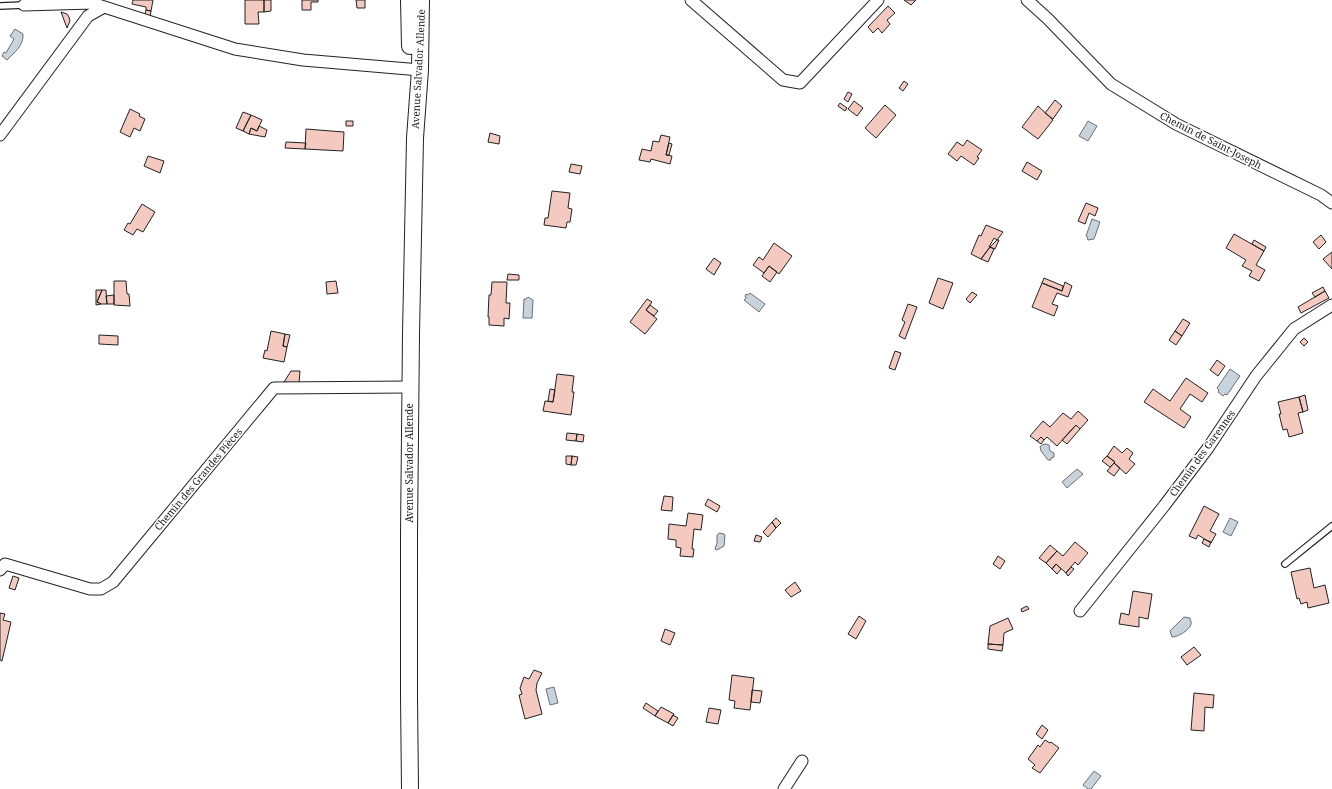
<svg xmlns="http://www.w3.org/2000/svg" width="1332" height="789" font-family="'Noto Serif',serif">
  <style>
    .water { fill: #c7d3dd; stroke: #6f6f6f }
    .building { fill: #f3c9c0; stroke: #222 }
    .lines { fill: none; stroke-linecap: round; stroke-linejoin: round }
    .service-casing { stroke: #222; stroke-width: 8 }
    .minor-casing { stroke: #222; stroke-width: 13 }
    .secondary-casing { stroke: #222; stroke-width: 18 }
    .service { stroke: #fff; stroke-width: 5.5 }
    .minor { stroke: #fff; stroke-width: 11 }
    .secondary { stroke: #fff; stroke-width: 16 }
    .labels { text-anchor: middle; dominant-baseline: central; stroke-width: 3; stroke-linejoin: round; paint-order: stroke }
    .street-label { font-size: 10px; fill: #222; stroke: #fff }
  </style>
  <rect width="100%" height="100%" fill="#fff"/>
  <path class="water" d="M15,29L23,34C24,45 15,52 7,60L2,56L4,52L6,53L14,39L10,36Z
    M1088,121L1097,126L1088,141L1079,136Z
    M1092,219L1100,222L1094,239L1088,240L1087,236H1086Z
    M750,293L765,304L759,312L744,300L746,298L745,296L746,294L748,295Z
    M528,297L533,300L532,318H523L524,299H526Z
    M1230,369L1240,376L1227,395L1225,394L1223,396L1218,392L1219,390L1217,388Z
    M1045,444L1049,445L1050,451L1054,453V457L1051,458V460H1048L1041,451L1040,447L1042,445Z
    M1077,469L1083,474L1067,488L1062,482Z
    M1230,518L1238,522L1231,536L1223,532Z
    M719,533L724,534L725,535L724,546L717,550L715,549L717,543V535Z
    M1184,617L1190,618C1190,620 1192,622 1191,624C1190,630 1178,637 1172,637L1170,631Z
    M554,687L558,703L550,705L546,689Z
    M1094,771L1101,776L1091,789H1088L1083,785Z"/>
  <path class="building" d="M133,0H153L151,11L146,10V7L132,4Z
    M245,0H264V12H258L259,24H245Z
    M264,0H271V11L264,12Z
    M302,0H318V2H311V10H302Z
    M356,0H365V8H357Z
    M904,0H916L911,5Z
    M888,6L895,13L887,20L890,24L882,33L878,28L873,33L868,27Z
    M146,10L151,11L150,18L144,17Z
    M61,12L67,14L69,17L70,21L67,28Z
    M904,81L908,84L903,91L899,88Z
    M848,92L852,94L848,102L844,99Z
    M1055,100L1062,106L1053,119L1045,113Z
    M854,101L863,108L857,116L848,109Z
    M840,103L847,108L845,111L838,106Z
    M885,105L896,115L876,138L865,128Z
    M1038,106L1053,120L1038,139L1022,127Z
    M130,109L140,114L139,116L145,119L140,131L134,128L130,137L120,132Z
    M243,112L251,115L243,131L236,128Z
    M251,115L262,120L257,131L251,128L249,134L243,131Z
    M346,121H353V126H346Z
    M259,126L267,130L265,137L249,134L251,128L257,131Z
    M306,129L344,132L343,151L305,149Z
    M490,133L500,136L499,144L488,142Z
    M661,135L670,137L666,155L672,156L670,164L651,159L650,162L639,160L642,149L651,151L653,141L659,142Z
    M967,140L982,150L977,157L979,158L974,165L961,156L957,161L948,154L957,142L963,146Z
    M286,142L306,143L305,149L285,148Z
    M669,143L672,144L669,155H666Z
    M148,156L164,161L160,173L144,166Z
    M1027,162L1042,171L1037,180L1022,171Z
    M571,164L582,166L580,174L569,172Z
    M552,191L570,193L568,208L572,209L570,222H567L566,228L544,225L545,218H548Z
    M1086,203L1098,208L1095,216L1089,213L1085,224L1078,221Z
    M142,204L155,212L143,232L137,229L133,235L124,230L128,223L130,224Z
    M986,225L1003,232L997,240L994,238L989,247H990L981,259L971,254L979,235L981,236Z
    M1234,234L1264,251L1256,265L1265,270L1259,281L1249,276L1252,271L1242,266L1246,260L1226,248Z
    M1321,235L1326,242L1319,249L1313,242Z
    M997,240H999L995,249L990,247Z
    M1254,240L1266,247L1264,251L1252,244Z
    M774,243L792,256L779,274L769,266L764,273L753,265L759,257L763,260Z
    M990,247L994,249L988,262L981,259Z
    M1332,252V269L1323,259Z
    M714,258L721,263L714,275L706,269Z
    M769,266L777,272L770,282L762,276Z
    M508,274L519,275V280H507Z
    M938,278L953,283L943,309L929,303Z
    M1044,278L1063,286L1062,291L1042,283Z
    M114,281H126L127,294H129L130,306L114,305Z
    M336,281L338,293L327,294L326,282Z
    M492,282H507L506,303H510L509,319L504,318V326L489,325V317H488L489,295H491Z
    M1065,282L1072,286L1068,297L1057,293L1052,304L1058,306L1054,316L1032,307L1042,283L1062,291Z
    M1323,287L1325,291L1315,297L1312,293Z
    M96,290H102L97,302L101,304L96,305Z
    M102,290H106L107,304H101L97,302Z
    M1325,291L1329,298L1301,313L1298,307Z
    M972,292L977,295L970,303L966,299Z
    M114,295V304H107L106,296Z
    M647,299L652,302L646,310L657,319L645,334L630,322Z
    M908,304L917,307L905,339L899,336L905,322L902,320Z
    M650,305L658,311L654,316L646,310Z
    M1183,319L1190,323L1182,336L1175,331Z
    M271,331L285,334L283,346L287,347L284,362L263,358L265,350L267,351Z
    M1175,331L1182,336L1176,345L1169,340Z
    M285,334L290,335L287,347L283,346Z
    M99,335L118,336V345L99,344Z
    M1304,338L1308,342L1304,346L1300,342Z
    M895,351L901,353L895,370L889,368Z
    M1217,360L1225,366L1218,376L1210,370Z
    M291,371H300L299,383L284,382Z
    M557,374L574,376L572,392H574L571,415L543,411L545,401L553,402Z
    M1186,378L1208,393L1202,402L1190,394L1180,409L1191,417L1184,428L1144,402L1153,389L1170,401Z
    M550,389L555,390L553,402L548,401Z
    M1305,395L1308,410L1303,412L1299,397Z
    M1299,397L1303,412L1298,413L1303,433L1289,437L1287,429L1283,430L1279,414H1281L1278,402Z
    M1078,411L1088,420L1080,429L1076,425L1057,446L1047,437L1044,440L1041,437L1037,441L1030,436L1043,421L1050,427L1063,413L1071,419Z
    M1076,425L1080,429L1067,444L1062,440Z
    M567,433L577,434L576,441L566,440Z
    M577,434L584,435L583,442L576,441Z
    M1041,437L1044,440L1041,444L1037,441Z
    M1114,446L1122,453L1127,448L1133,453L1129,459L1135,464L1126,474L1114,463L1115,462L1107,456Z
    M566,456H572L571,465L566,464Z
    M572,456L578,457L576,465H571Z
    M1107,456L1115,462L1110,467L1102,461Z
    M1114,463L1120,468L1114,476L1107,471Z
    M664,496L673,497L672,511L661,510Z
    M708,499L720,506L717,512L705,505Z
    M1204,506L1219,514L1210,531L1216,534L1211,543L1198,535L1196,539L1189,536Z
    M688,513L703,515L701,530L694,529L692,549H694L693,557L680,556L681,548L676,547V540L668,539L669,524L686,526Z
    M776,518L781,523L776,528L772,522Z
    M772,522L776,528L768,537L763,532Z
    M756,535L762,537L760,542L754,541Z
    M1204,539L1211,542L1209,547L1202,543Z
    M1075,542L1088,553L1078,565L1075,562L1066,573L1056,564L1052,569L1046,563L1057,551L1063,556Z
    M1050,545L1057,551L1046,563L1039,558Z
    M998,556L1005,561L1000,569L993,564Z
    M1056,564L1061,569L1057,574L1052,569Z
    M1071,567L1074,569L1068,576L1066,573Z
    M1310,568L1314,588L1325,585L1329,603L1308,608L1307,602L1301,604L1299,598L1297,599L1291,572Z
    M13,576L19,578L15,590L9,588Z
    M795,582L801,591L791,597L785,590Z
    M1133,591L1152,594L1148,619L1139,617V627L1119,624L1121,613L1129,615Z
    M1027,606L1029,609L1022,612L1021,609Z
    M0,613L5,614L3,620L11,622L2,661L0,660Z
    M859,616L866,621L856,639L848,634Z
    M1008,618L1013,629L1004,633L1003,645L988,644L990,626Z
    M665,629L675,633L670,645L661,641Z
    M988,644L1003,645L1002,651L988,649Z
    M1194,647L1201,655L1187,665L1181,657Z
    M534,670L542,673L537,683L536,690L542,714L525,719L519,695L522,694L520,688L524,677L529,679Z
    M732,675L754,678L750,710L734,708L735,701L729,700Z
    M752,690L762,691L760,703L751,702Z
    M1194,693L1214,695L1213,708L1205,707L1204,731L1191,730Z
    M646,703L658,711L655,716L643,708Z
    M661,707L674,714L668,723L655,716Z
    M709,708L721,710L718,724L706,722Z
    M673,715L678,718L673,726L668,723Z
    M1042,725L1048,730L1042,739L1036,734Z
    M1045,740L1050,743L1051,742L1059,748L1040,773L1032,768L1035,765L1028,759L1038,745L1040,747Z"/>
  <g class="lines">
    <defs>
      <path id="service" d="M0,6L24,5
        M1285,564L1332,526"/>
      <path id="minor" d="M691,0L783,80L800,83L878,0
        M1027,0L1048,19L1111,84L1176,124L1321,195L1332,203
        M24,5L92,3L235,49L303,60L420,70
        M0,135L88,16L104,7
        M0,570L5,564L90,589H101L113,582L274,388L410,387
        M1080,611L1164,506L1208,448L1256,376L1294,329L1332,305
        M784,789L802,761"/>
      <path id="secondary" d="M409,0L410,46
        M410,789L409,696V535L411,334L415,138L420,70L421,0"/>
    </defs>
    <use href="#service" class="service-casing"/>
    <use href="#minor" class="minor-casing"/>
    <use href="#secondary" class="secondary-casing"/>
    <use href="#service" class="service"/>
    <use href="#minor" class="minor"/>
    <use href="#secondary" class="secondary"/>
  </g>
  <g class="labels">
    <g class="street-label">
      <text transform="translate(418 69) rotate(-87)">Avenue Salvador Allende</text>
      <text transform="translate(1211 140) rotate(27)">Chemin de Saint-Joseph</text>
      <text transform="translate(1202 453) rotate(-54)">Chemin des Garennes</text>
      <text transform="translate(409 463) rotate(-90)">Avenue Salvador Allende</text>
      <text transform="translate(198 479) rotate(-50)">Chemin des Grandes Pièces</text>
    </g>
  </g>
</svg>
